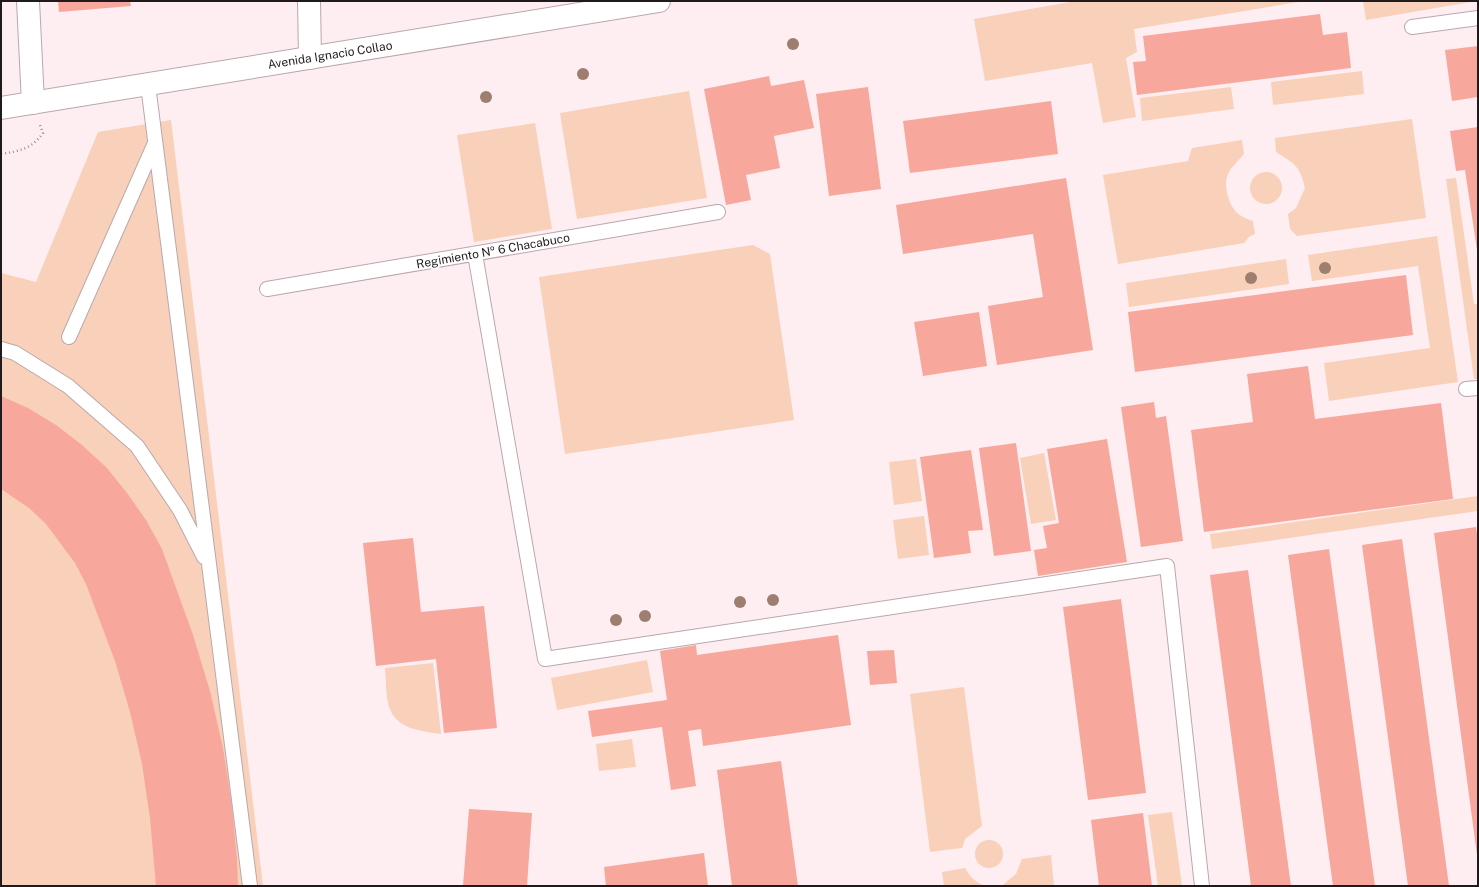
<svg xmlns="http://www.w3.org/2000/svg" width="1479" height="887" font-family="'Public Sans',sans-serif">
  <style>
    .green { fill: #f9d0b9 }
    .building { fill: #f7a79c }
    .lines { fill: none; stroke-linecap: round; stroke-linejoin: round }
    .lane-casing { stroke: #b9a8ab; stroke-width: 16 }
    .street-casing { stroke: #b9a8ab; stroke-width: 24 }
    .secondary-casing { stroke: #b9a8ab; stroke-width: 24 }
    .path { stroke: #9a8f91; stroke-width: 2.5; stroke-dasharray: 1 3; stroke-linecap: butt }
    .lane { stroke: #fff; stroke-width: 14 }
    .street { stroke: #fff; stroke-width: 22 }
    .secondary { stroke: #fff; stroke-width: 22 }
    .tree { fill: #9d7e6f }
    .labels { text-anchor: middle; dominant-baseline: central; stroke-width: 4; stroke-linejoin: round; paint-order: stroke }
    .street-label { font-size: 12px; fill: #211a1c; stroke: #fff }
  </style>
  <rect width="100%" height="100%" fill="#feeef1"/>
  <path class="green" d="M1076,1H1305L1134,29L1137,52L1126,58L1136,117L1103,123L1092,63L985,81L974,19Z
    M1363,1H1477L1366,20Z
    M1362,71L1364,94L1273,105L1271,82Z
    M1231,87L1234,109L1142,121L1140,98Z
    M689,91L707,198L577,219L560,113Z
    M1412,119L1426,218L1297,236L1290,229L1288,214L1296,208L1305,188C1300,166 1295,164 1276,152L1275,138Z
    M171,120L263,886H1V273L36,282L98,132Z
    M535,123L552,229L474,242L457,135Z
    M1242,140L1244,154C1239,160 1231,167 1228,174C1225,181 1226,186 1227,193C1231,209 1237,216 1253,221L1255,234L1249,237L1244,243L1118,264L1103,175L1188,161L1192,148Z
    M1250 188a16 16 0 1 1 32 0a16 16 0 1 1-32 0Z
    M1456,178L1474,304H1478V379H1474L1446,179Z
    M1437,236L1458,382L1329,401L1324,363L1430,348L1418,266L1312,281L1308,255Z
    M753,245L770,254L794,420L565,454L539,277Z
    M1286,259L1289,284L1129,307L1126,283Z
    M1044,453L1056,520L1031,524L1020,458Z
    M916,459L922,501L894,505L889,462Z
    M1478,496V511L1212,549L1210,534Z
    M924,516L929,555L898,559L893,520Z
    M647,660L653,692L557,710L551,678Z
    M433,663L441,734C422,731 398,730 390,709C386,701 386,678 385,668Z
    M964,687L982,826L965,839L962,848L930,852L910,694Z
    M632,739L636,767L599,771L596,744Z
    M1172,812L1182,886H1158L1148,815Z
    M975 854a14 14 0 1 1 28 0a14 14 0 1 1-28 0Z
    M1051,855L1054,886H1004V884L1016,874L1022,859Z
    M965,868C970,877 976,883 986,886H944L942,872Z"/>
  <path class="building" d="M58,1H130L131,6L59,12Z
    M1320,14L1323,35L1347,32L1351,68L1137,95L1133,62L1146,61L1143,36Z
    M1478,46V97L1452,101L1445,50Z
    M769,76L771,86L804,80L814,128L774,136L780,168L746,175L751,200L726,205L704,89Z
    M868,87L881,189L829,196L816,94Z
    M1051,101L1058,154L910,173L903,121Z
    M1478,127V250H1477L1465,170L1456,171L1450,131Z
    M1066,178L1093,350L997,365L988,306L1043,297L1033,234L903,254L896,205Z
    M1406,275L1413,335L1135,372L1128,312Z
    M979,312L987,366L923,376L914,322Z
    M1308,366L1315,419L1441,403L1453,499L1204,532L1191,430L1253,422L1247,374Z
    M1,396L28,408L56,425L82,445L107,468L127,493L146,520L162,549L193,635L210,691L223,748L232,807L237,860L238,886H156L150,818L142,764L130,712L115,661L86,584L75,563L46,524L29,508L1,489Z
    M1154,402L1156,418L1166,416L1183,541L1141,547L1121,407Z
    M1107,439L1127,562L1038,576L1034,550L1047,548L1043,526L1059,523L1047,449Z
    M1016,443L1031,551L994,556L979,448Z
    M971,450L983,530L968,531L971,553L934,558L920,457Z
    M1476,527L1478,540L1477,855L1434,533Z
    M413,538L421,612L484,606L497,728L444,733L436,659L376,666L363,543Z
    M1402,539L1449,886H1408L1362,545Z
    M1329,549L1375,886H1333L1288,555Z
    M1248,570L1291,886H1251L1210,575Z
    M1121,599L1146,793L1088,800L1063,607Z
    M838,635L851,725L703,746L701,729L688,731L696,786L671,790L662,727L592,737L588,711L667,700L660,651L696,645L697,655Z
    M894,650L897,683L870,685L867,651Z
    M781,761L798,886H732L717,770Z
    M469,809L532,813L527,886H463Z
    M1143,813L1152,886H1099L1091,820Z
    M704,853L708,886H606L604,867Z"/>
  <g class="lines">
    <defs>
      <path id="lane" d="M1412,27L1478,18
        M148,85L250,886
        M475,254L545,659L1167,566L1202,886
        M267,289L718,212
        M69,337L155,143
        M1,349L15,353L68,386L137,446L180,510L204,557
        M1466,389L1478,388"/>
      <path id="street" d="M28,1L33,103
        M309,1L310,58"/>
      <path id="secondary" d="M1,108L659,1"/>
    </defs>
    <use href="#lane" class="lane-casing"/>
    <use href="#street" class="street-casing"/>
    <use href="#secondary" class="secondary-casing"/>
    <path class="path" d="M1,154C19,151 32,149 43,133L40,125"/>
    <use href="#lane" class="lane"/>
    <use href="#street" class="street"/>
    <use href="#secondary" class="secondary"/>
  </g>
  <g class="tree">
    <circle cx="793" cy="44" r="6"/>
    <circle cx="583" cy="74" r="6"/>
    <circle cx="486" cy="97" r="6"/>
    <circle cx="1325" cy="268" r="6"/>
    <circle cx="1251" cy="278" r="6"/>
    <circle cx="773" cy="600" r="6"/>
    <circle cx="740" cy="602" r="6"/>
    <circle cx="645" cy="616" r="6"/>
    <circle cx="616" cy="620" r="6"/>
  </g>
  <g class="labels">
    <g class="street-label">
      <text transform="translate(330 55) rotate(-9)">Avenida Ignacio Collao</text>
      <text transform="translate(493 251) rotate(-10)">Regimiento Nº 6 Chacabuco</text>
    </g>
  </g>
  <rect width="1479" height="887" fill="none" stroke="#211a1c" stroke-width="4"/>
</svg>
